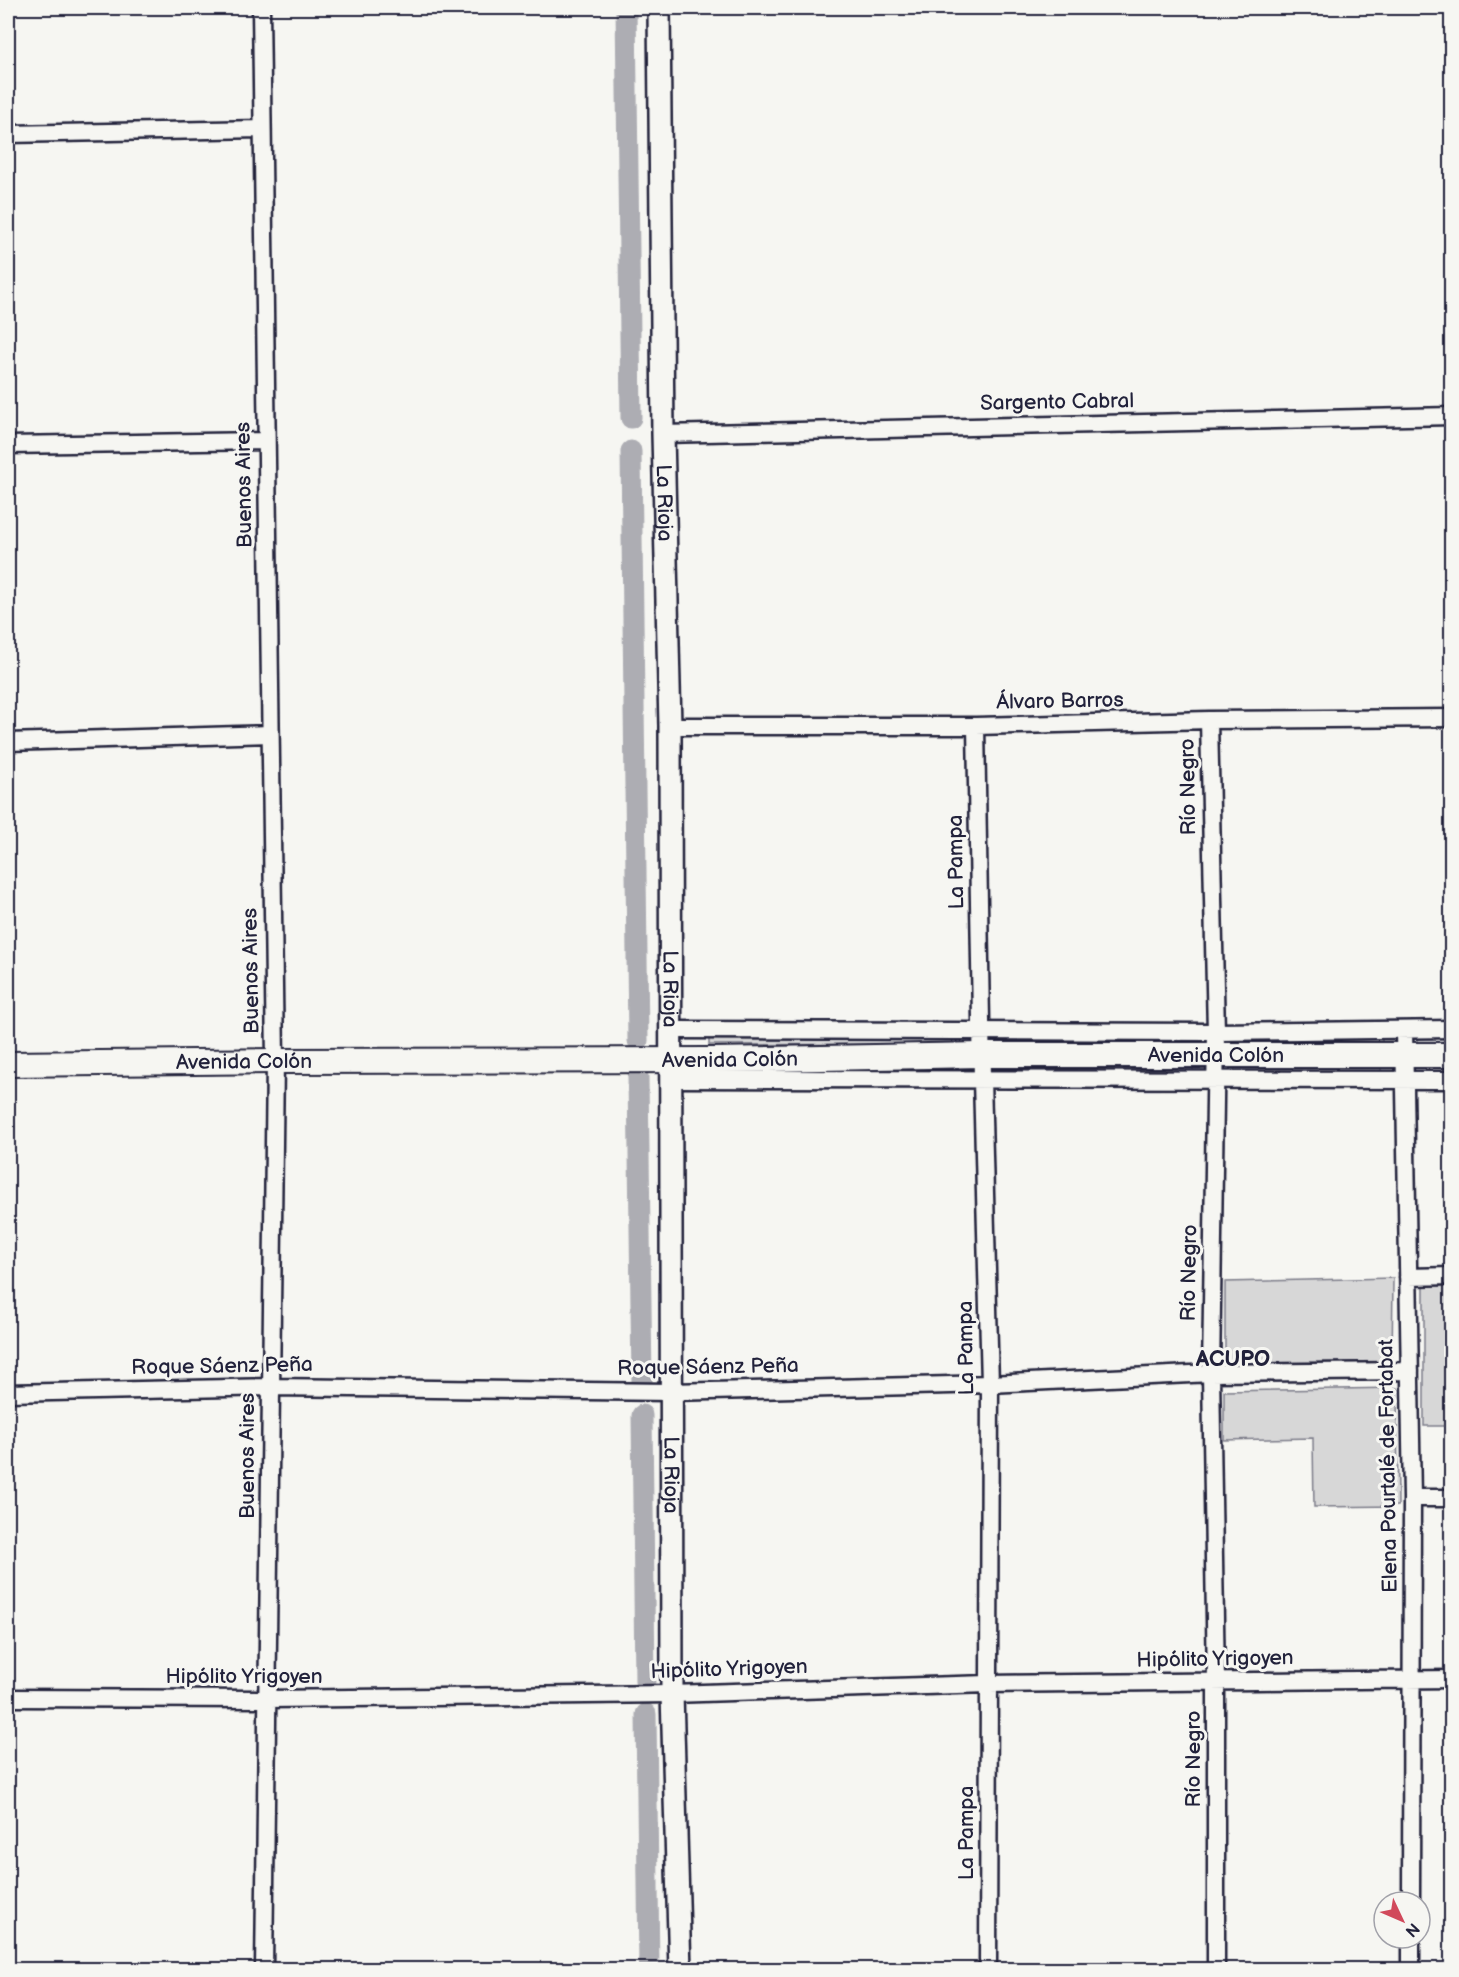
<svg xmlns="http://www.w3.org/2000/svg" width="1459" height="1977" font-family="'Balsamiq Sans',sans-serif">
  <style>
    .green { fill: #d7d7d7; stroke: #7c7c89; stroke-width: 1.5 }
    .lines { fill: none; stroke-linecap: round; stroke-linejoin: round }
    .canal { stroke: #adadb3; stroke-width: 21 }
    .minor-casing { stroke: #22223b; stroke-width: 21 }
    .tertiary-casing { stroke: #22223b; stroke-width: 26 }
    .secondary-casing { stroke: #22223b; stroke-width: 28 }
    .minor { stroke: #f6f6f2; stroke-width: 16 }
    .tertiary { stroke: #f6f6f2; stroke-width: 21 }
    .secondary { stroke: #f6f6f2; stroke-width: 24 }
    .labels { text-anchor: middle; dominant-baseline: central; stroke-width: 6; stroke-linejoin: round; paint-order: stroke }
    .street-label { font-size: 21px; fill: #22223b; stroke: #f6f6f2 }
    .neighbourhood-label { font-size: 22px; font-weight: bold; fill: #22223b; stroke: #f6f6f2 }
  </style>
  <rect width="100%" height="100%" fill="#f6f6f2"/>
  <filter id="ink" filterUnits="userSpaceOnUse"><feTurbulence type="fractalNoise" baseFrequency=".0167" numOctaves="2"/><feDisplacementMap in="SourceGraphic" scale="12" xChannelSelector="R" yChannelSelector="G"/><feConvolveMatrix kernelMatrix="1 2 1 2 8 2 1 2 1" color-interpolation-filters="sRGB"/></filter>
  <g filter="url(#ink)">
    <path class="green" d="M1417,1036H1451V1042H1417Z
      M957,1038V1044L709,1045V1039Z
      M997,1039H1194V1044L998,1045Z
      M1235,1039H1382V1045H1236Z
      M956,1066V1072H709Z
      M1193,1066V1073H997V1067Z
      M1234,1067H1381V1073H1235Z
      M1393,1278L1392,1362L1225,1363V1282Z
      M1424,1285L1451,1286V1426H1424Z
      M1397,1388L1398,1506L1314,1507L1313,1438L1224,1440V1391Z"/>
    <g class="lines">
      <path class="canal" d="M626,8L631,418
        M631,451L638,1041
        M638,1076L642,1383
        M642,1415L645,1682
        M646,1714L649,1970"/>
      <defs>
        <path id="minor" d="M261,8L275,1061L264,1970
          M8,134L261,129
          M663,434L1452,416
          M8,445L266,441
          M1209,720L1216,1032L1211,1373L1216,1682V1970
          M670,726H976L1209,720L1452,718
          M976,726L982,1079L990,1384L988,1970
          M8,742L270,734
          M671,1030L1216,1032L1452,1029
          M1404,1030L1412,1498L1411,1902
          M671,1079L1452,1080
          M1408,1277L1452,1276
          M8,1393L270,1387L671,1392L990,1384L1211,1373L1410,1371
          M1412,1498H1452
          M8,1698L269,1699L672,1694L988,1684L1452,1679
          M1411,1970V1938"/>
        <g id="tertiary">
          <path id="s1" d="M659,8L663,434L670,726L672,1694L680,1970"/>
        </g>
        <g id="secondary">
          <path id="s2" d="M8,1064L275,1061L713,1060L981,1055H1452"/>
        </g>
      </defs>
      <use href="#minor" class="minor-casing"/>
      <use href="#tertiary" class="tertiary-casing"/>
      <use href="#secondary" class="secondary-casing"/>
      <use href="#minor" class="minor"/>
      <use href="#tertiary" class="tertiary"/>
      <use href="#secondary" class="secondary"/>
    </g>
  </g>
  <g class="labels">
    <g class="street-label">
      <text transform="translate(1057 402) rotate(-1)">Sargento Cabral</text>
      <text transform="translate(244 485) rotate(-91)">Buenos Aires</text>
      <text stroke="none"><textPath href="#s1" startOffset="495">La Rioja</textPath></text>
      <text transform="translate(1060 701) rotate(-1)">Álvaro Barros</text>
      <text transform="translate(1188 787) rotate(-91)">Río Negro</text>
      <text transform="translate(956 862) rotate(-91)">La Pampa</text>
      <text transform="translate(251 971) rotate(-91)">Buenos Aires</text>
      <text stroke="none"><textPath href="#s1" startOffset="981">La Rioja</textPath></text>
      <text stroke="none"><textPath href="#s2" startOffset="1208">Avenida Colón</textPath></text>
      <text stroke="none"><textPath href="#s2" startOffset="722">Avenida Colón</textPath></text>
      <text stroke="none"><textPath href="#s2" startOffset="236">Avenida Colón</textPath></text>
      <text transform="translate(1189 1273) rotate(-89)">Río Negro</text>
      <text transform="translate(966 1348) rotate(-91)">La Pampa</text>
      <text transform="translate(222 1366) rotate(-1)">Roque Sáenz Peña</text>
      <text transform="translate(708 1367) rotate(-1)">Roque Sáenz Peña</text>
      <text transform="translate(247 1456) rotate(-90)">Buenos Aires</text>
      <text transform="translate(1388 1466) rotate(-91)">Elena Pourtalé de Fortabat</text>
      <text stroke="none"><textPath href="#s1" startOffset="1467">La Rioja</textPath></text>
      <text transform="translate(1215 1659) rotate(-1)">Hipólito Yrigoyen</text>
      <text transform="translate(729 1669) rotate(-2)">Hipólito Yrigoyen</text>
      <text x="244" y="1676">Hipólito Yrigoyen</text>
      <text transform="translate(1193 1759) rotate(-90)">Río Negro</text>
      <text transform="translate(966 1833) rotate(-90)">La Pampa</text>
    </g>
    <g class="neighbourhood-label">
      <text x="1233" y="1359">ACUPO</text>
    </g>
  </g>
  <rect width="1459" height="1977" fill="none" stroke="#f6f6f2" stroke-width="30"/>
  <rect x="15" y="15" width="1429" height="1947" fill="none" stroke="#22223b" stroke-width="2" filter="url(#ink)"/>
  <g transform="translate(1402 1920) rotate(134)"><circle r="28" fill="#f6f6f2" stroke="#a1a1a9" stroke-width="1.5"/>
  <path d="M0-4.5L10 22L0 15L-10 22Z" fill="#d1495b"/>
  <text y="-9" font-size="16" font-weight="bold" text-anchor="middle" fill="#22223b">N</text>
  </g>
</svg>
